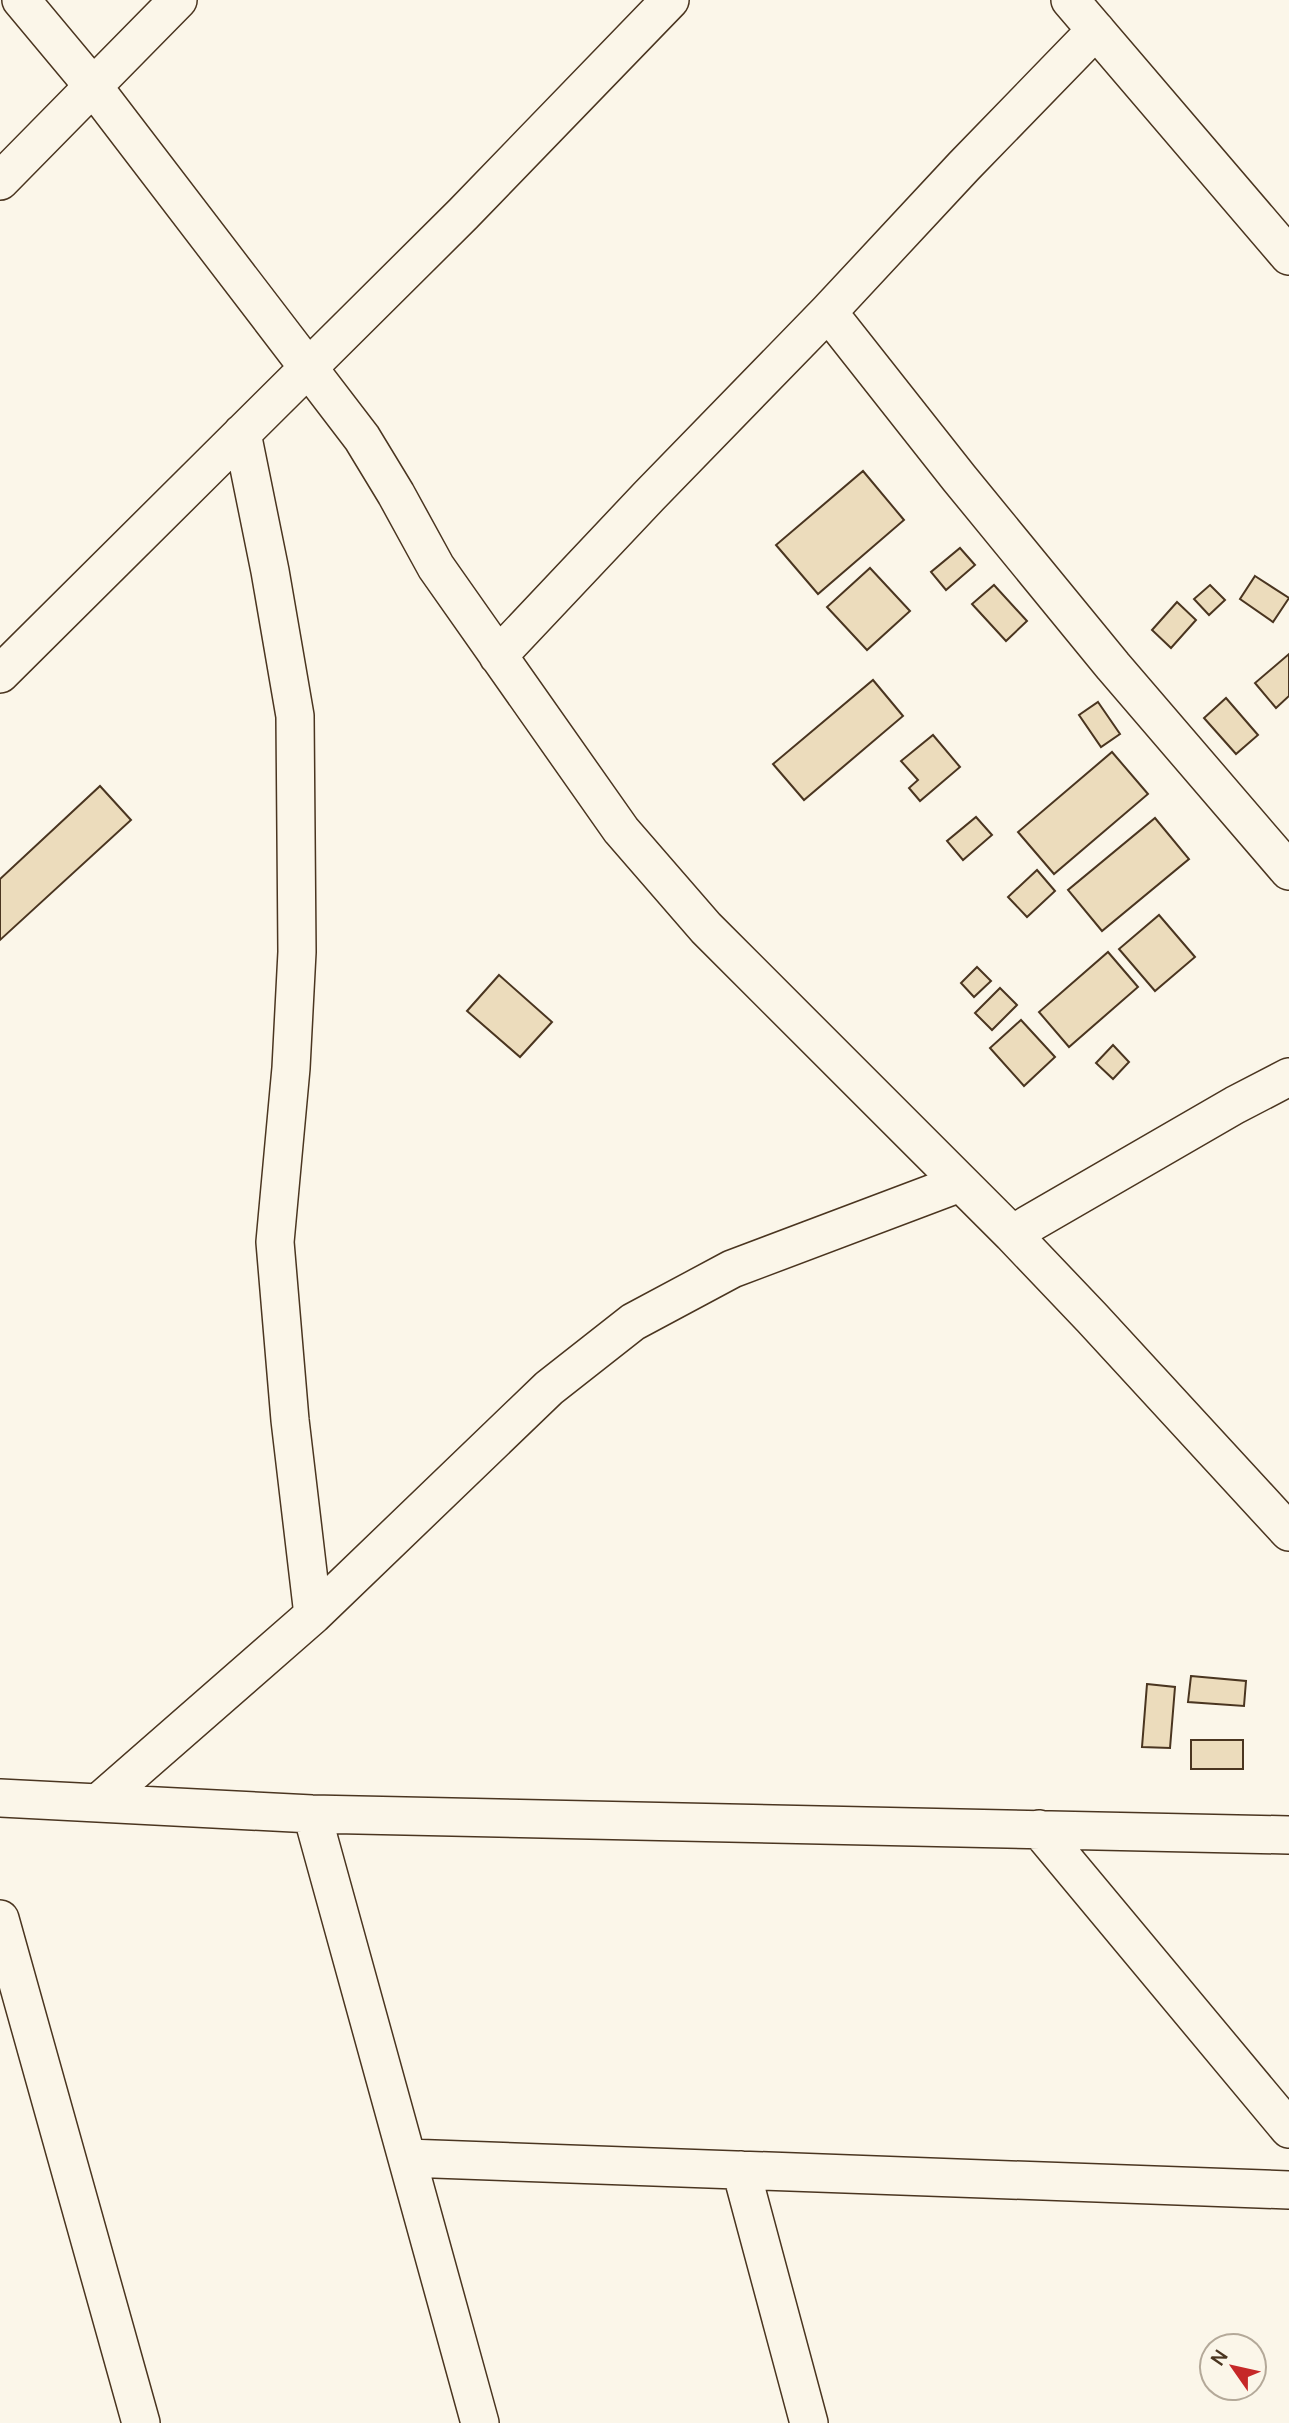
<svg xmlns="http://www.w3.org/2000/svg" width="1289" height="2423" font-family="Manrope,sans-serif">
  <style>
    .building { fill: #ecdcbc; stroke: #4a3520; stroke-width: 2 }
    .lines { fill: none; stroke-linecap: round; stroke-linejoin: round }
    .street-casing { stroke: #4a3520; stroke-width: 40 }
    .street { stroke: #fbf6e9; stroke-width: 37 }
  </style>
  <rect width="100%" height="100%" fill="#fbf6e9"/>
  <path class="building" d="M863,471L904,520L818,594L776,545Z
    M960,548L975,565L946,590L931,572Z
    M870,568L910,611L867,650L827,607Z
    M1255,576L1289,598L1273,622L1240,599Z
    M994,585L1027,621L1006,641L972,604Z
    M1210,585L1225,600L1209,615L1194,599Z
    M1177,602L1196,620L1171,648L1152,630Z
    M1289,654V696L1276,708L1255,683Z
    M873,680L903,716L804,800L773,764Z
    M1226,698L1258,735L1236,754L1204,718Z
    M1098,702L1120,734L1101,747L1079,715Z
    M933,735L960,767L920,801L909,788L918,780L901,761Z
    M1112,752L1148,794L1054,874L1018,832Z
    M100,786L131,820L0,940V879Z
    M976,817L992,835L963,860L947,841Z
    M1155,818L1189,859L1102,931L1068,890Z
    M1037,870L1055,891L1027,917L1008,897Z
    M1159,915L1195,957L1155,991L1119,949Z
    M1108,952L1138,987L1069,1047L1039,1012Z
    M977,967L991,981L974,997L961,983Z
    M499,975L552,1022L520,1057L467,1011Z
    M1000,988L1017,1005L992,1030L975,1013Z
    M1021,1020L1055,1057L1024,1086L990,1048Z
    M1113,1045L1129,1062L1113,1079L1096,1063Z
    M1191,1676L1246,1681L1244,1706L1188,1702Z
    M1147,1684L1175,1687L1170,1748L1142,1747Z
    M1191,1740H1243V1769H1191Z"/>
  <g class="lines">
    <defs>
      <path id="street" d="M21,0L92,85L362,438L396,494L436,567L621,830L706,928L1012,1234L1092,1318L1289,1532
        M1070,0L1289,256
        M0,181L178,0
        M828,312L959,478L1113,666L1289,871
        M242,433L270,571L295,716L297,952L291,1068L275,1242L290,1420L313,1615
        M498,656L649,496L828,312L964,166L1096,30
        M0,674L463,214L670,0
        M1012,1234L1235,1105L1289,1077
        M0,1798L312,1814L1289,1835
        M98,1803L313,1615L549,1388L633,1322L732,1269L960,1183
        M312,1814L480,2423
        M1039,1829L1289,2129
        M0,1919L141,2423
        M407,2158L1289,2190
        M741,2170L809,2423"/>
    </defs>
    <use href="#street" class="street-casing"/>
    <use href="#street" class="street"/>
  </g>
  <g transform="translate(1233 2367) rotate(304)"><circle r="33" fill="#fbf6e9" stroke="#b4a999" stroke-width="2"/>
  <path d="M0-5L12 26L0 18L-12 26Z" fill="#c62828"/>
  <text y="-10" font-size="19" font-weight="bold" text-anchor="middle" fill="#4a3520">N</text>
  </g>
</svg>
